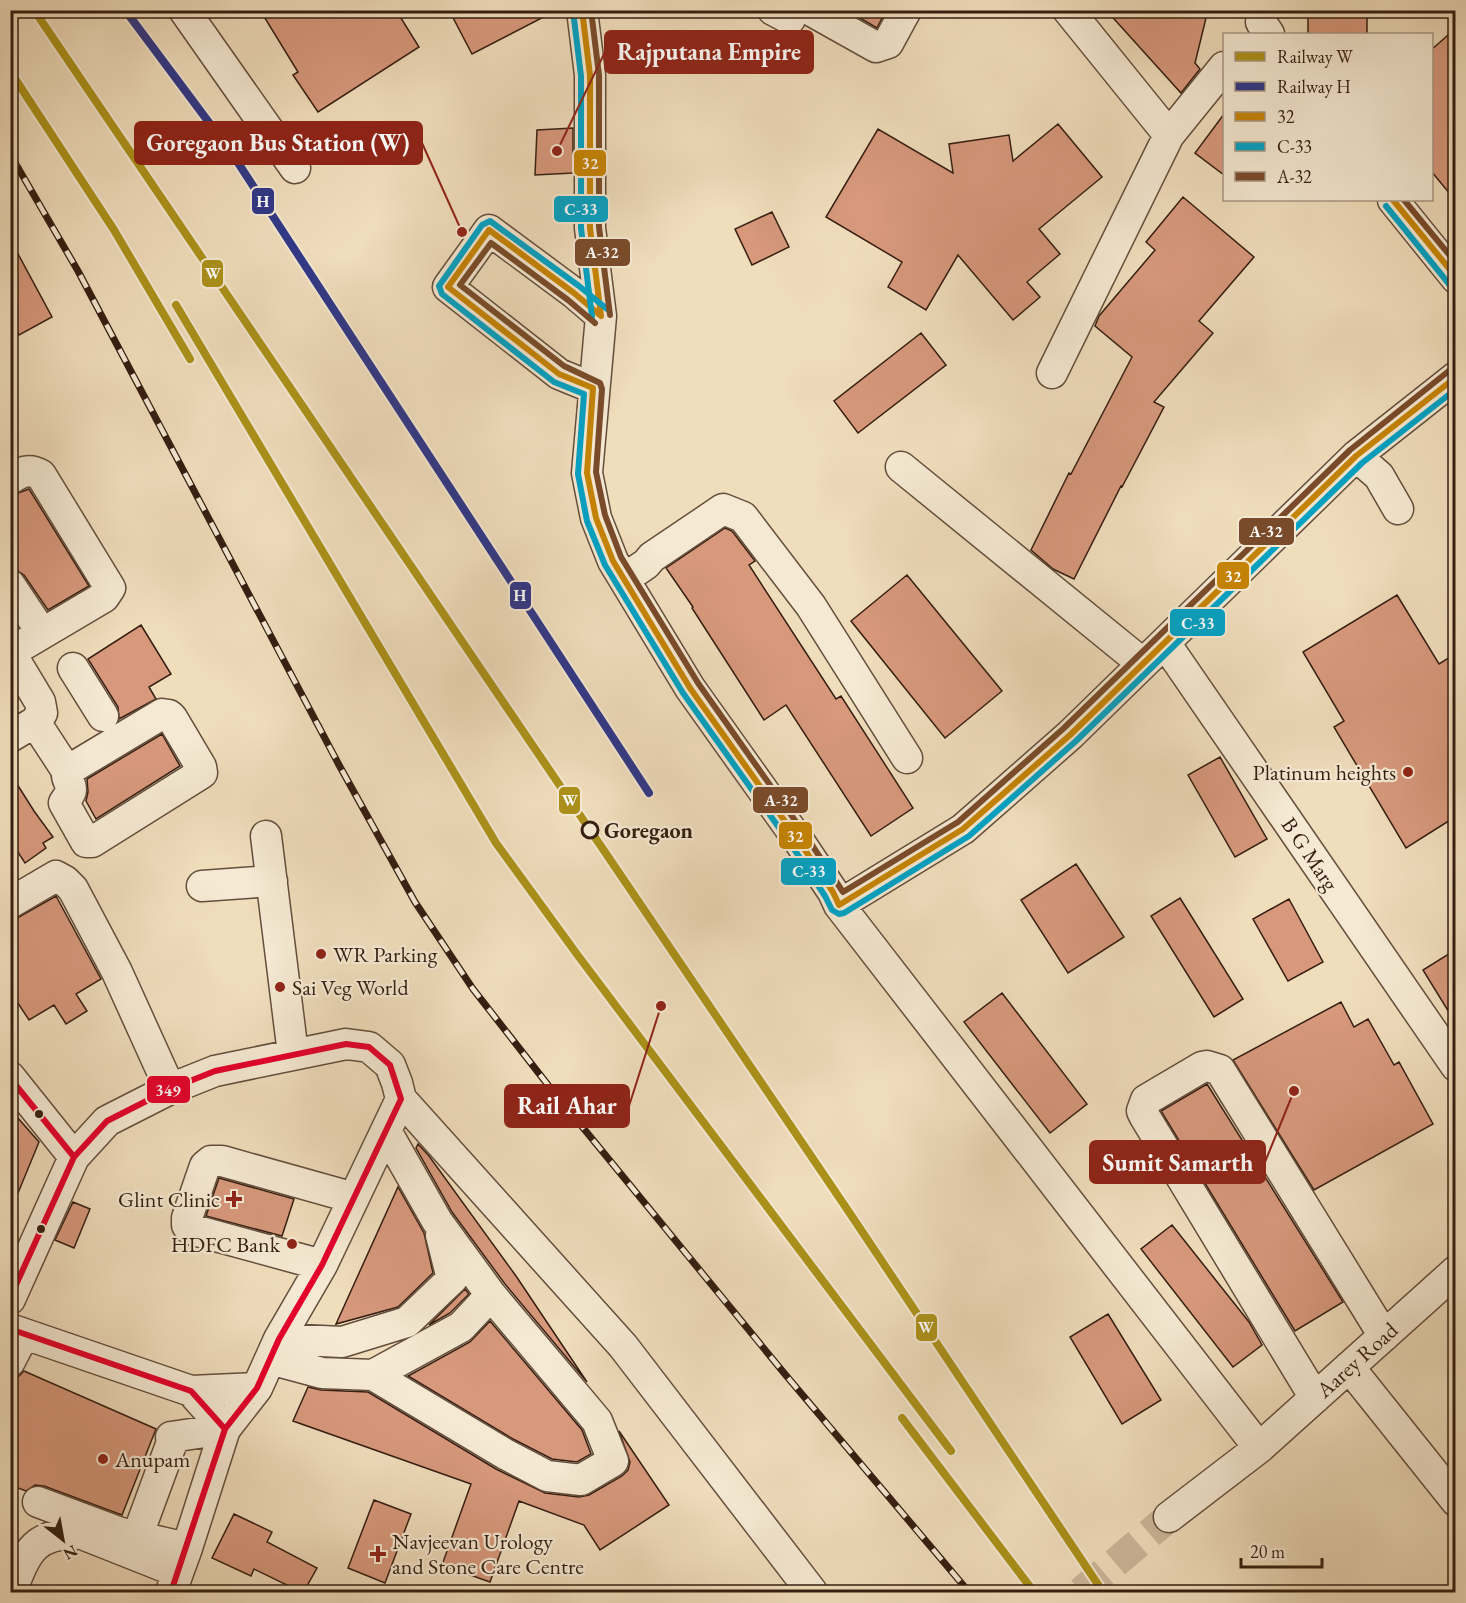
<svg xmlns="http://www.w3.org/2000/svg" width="1466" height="1603" font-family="'EB Garamond',serif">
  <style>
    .building { fill: #d7987c; stroke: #351e11; stroke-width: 1.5 }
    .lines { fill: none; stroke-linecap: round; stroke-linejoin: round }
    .minor-tunnel { stroke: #cbb79a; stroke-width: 30; stroke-dasharray: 30 15; stroke-linecap: butt }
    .minor-casing { stroke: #644e3c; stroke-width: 33 }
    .minor { stroke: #f5e9d3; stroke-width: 30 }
    .rail-casing { stroke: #351e11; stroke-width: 7 }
    .rail { stroke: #f5e9d3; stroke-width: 4.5; stroke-dasharray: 14; stroke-linecap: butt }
    .bus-1-casing { stroke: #f5e9d3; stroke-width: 10 }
    .bus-2-casing { stroke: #f5e9d3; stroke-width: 10 }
    .bus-3-casing { stroke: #f5e9d3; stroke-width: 10 }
    .bus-4-casing { stroke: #f5e9d3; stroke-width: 10 }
    .bus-1 { stroke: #c68404; stroke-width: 6 }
    .bus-2 { stroke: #03a2c5; stroke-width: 6 }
    .bus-3 { stroke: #7a4b2a; stroke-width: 6 }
    .bus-4 { stroke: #e4002b; stroke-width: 6 }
    .rail-1-casing { stroke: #f5e9d3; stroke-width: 12 }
    .rail-2-casing { stroke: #f5e9d3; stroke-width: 12 }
    .rail-1 { stroke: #ab911a; stroke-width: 8 }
    .rail-2 { stroke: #303888; stroke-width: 8 }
    .poi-dot { fill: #8f2418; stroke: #f5e9d3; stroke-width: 2 }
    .stop-dot { fill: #f5e9d3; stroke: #351e11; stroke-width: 3 }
    .bus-dot { fill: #351e11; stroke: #f5e9d3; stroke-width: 2 }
    .labels { text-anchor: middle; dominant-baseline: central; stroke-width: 4.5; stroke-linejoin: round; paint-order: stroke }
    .poi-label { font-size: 22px; fill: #351e11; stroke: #f5e9d3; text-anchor: start }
    .stop-label { font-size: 22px; font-weight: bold; fill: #351e11; stroke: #f5e9d3; text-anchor: start }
    .street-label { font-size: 22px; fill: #351e11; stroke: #f5e9d3 }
    .leader { fill: none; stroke: #8f2418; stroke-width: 2 }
    .callout-dot { fill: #8f2418; stroke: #f5e9d3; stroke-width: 2 }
    .callout { fill: #8f2418; stroke: #8f2418; stroke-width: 2 }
    .callout-label { font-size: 24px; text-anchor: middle; font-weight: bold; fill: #fff }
    .line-badge { stroke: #f5e9d3; stroke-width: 2 }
    .badge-label { font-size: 16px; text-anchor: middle; font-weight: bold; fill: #fff }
  </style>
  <rect width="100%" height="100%" fill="#f0ddbc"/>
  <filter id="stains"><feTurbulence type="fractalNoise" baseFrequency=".00333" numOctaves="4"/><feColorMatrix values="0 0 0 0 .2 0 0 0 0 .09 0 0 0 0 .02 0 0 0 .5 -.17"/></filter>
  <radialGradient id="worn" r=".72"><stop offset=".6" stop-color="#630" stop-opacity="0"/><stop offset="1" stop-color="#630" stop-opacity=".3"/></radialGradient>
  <path class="building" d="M260,10H396L419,47L318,112L293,75L298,72Z
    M449,10H557L472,54Z
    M846,10H886L877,28Z
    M1106,10H1178L1206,18L1195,63L1200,69L1181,93Z
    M1308,10H1367V34H1308Z
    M1455,29V200L1431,171V50Z
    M1224,114V175L1195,153Z
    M1058,124L1102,177L1039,229L1060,254L1027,282L1040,297L1013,320L958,255L926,310L888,287L902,262L826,217L878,129L953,173L949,144L1009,135L1013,161Z
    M573,128V173L535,175L537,130Z
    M1183,197L1254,257L1199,321L1213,333L1154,402L1164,407L1122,487L1121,486L1074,579L1053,569L1031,550L1069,473L1071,474L1132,357L1095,326L1099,316L1155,250L1146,242Z
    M772,212L789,247L752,265L735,229Z
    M10,239L52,317L19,335L10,318Z
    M921,333L946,365L858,433L834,401Z
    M29,489L89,586L48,610L24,575L10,566V496Z
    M725,528L732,531L755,561L749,565L836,699L841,696L913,808L871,836L786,705L764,720L692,608L693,607L666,568Z
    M907,575L1002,691L945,738L851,621Z
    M1397,595L1439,664L1455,654V817L1406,848L1334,727L1344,721L1303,652Z
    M141,625L171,674L149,687L156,699L119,719L118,707L88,659Z
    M162,734L180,766L96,819L86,801L88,792L87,779Z
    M1220,757L1267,839L1235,857L1188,775Z
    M10,773L34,811L53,837L43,843L46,848L25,863L10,840Z
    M1076,864L1124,937L1068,973L1021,900Z
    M56,896L101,979L76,994L87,1011L66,1024L54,1005L29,1020L10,991V922Z
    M1180,898L1243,999L1214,1017L1151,916Z
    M1289,899L1323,962L1288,981L1253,919Z
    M1455,950V1022L1423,970Z
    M1002,993L1087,1104L1050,1133L964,1022Z
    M1341,1002L1354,1027L1368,1019L1394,1065L1399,1062L1433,1124L1314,1190L1233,1060Z
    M1207,1084L1343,1302L1295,1331L1161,1111Z
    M10,1109L39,1142L11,1210H10Z
    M418,1144L429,1156L516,1276L587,1382L505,1284L452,1212L416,1148Z
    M219,1178L294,1199L282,1236L206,1216Z
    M398,1187L424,1233L433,1273L398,1307L336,1324Z
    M73,1202L90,1209L74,1248L55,1240Z
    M1172,1225L1249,1322L1262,1345L1233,1367L1141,1249Z
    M465,1289L469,1294L450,1313L429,1325Z
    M1108,1314L1161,1400L1122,1424L1070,1337Z
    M490,1321L582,1430L591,1454L577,1462L552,1459L513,1439L408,1376L470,1342Z
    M24,1371L156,1429L122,1515L44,1486L35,1485L26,1491L10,1485V1378L19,1376Z
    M308,1387L321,1390L368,1392L496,1469L545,1493L579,1497L589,1495L622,1476L628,1470L630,1462L619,1431L669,1505L600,1550L584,1525L519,1501L490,1582L442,1565L471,1484L293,1421Z
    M374,1500L411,1514L385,1583L348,1568Z
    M234,1514L272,1532L267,1542L317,1568L303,1593L254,1569L251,1576L212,1558Z"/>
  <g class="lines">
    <path class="minor-tunnel" d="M1081,1592L1169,1517"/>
    <defs>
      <path id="minor" d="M184,10L295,168
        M582,10L590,75V228L601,316L587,473L596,518L613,561L690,688L799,841L833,892L839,905L1259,1448
        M773,10L790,19
        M810,10L876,47L888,43L906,10
        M1068,10L1169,135
        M1264,10L1261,22L1269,34
        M1393,200L1456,278
        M1052,373L1169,135L1224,67
        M593,388L559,374L448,287L489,230L574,293L601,316
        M1356,456L1379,476L1398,509
        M901,467L1142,663
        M10,479C21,472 29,468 41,475L110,588L104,597L11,652
        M624,579L646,564L652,557L723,509L743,517L811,606L907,758
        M10,585L42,633
        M1165,643L1456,1066
        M10,652L40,702L42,713L35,722L10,737
        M73,668L103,716
        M162,714L169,715L172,718L201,767L202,773L92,842H86L64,803C66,799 71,794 71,790C71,782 65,778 67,771Z
        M35,722L67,771
        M266,836L293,1054
        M202,886L272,881
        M10,903L56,876L65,881L73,889L117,972L170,1089
        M839,905L963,829L1070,735L1356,456L1456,377
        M10,1077L74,1157
        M401,1099L623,1346L812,1592
        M322,1265L190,1229L187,1225V1218L205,1166L211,1161H222L354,1198
        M10,1299L74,1157L107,1121L170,1089L215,1071L346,1044L369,1047L390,1065L397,1083L401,1099L322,1265L279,1339L257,1388L225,1429L187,1548L171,1592
        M10,1329L191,1391L225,1429
        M279,1339L342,1342L407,1322L452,1279L441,1235
        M270,1359L322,1373L373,1375L461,1327L491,1295L437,1221L386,1131
        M10,1361L24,1334
        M1349,1367L1456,1501
        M373,1375L505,1454L547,1476L581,1480L613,1461L597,1421L491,1295
        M191,1391L257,1388
        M1315,1398L1145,1117L1142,1111L1146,1100L1202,1067L1207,1066L1220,1070L1384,1336
        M38,1502L121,1533L187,1548
        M1169,1517L1259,1448L1456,1271
        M137,1537L172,1442L171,1437L225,1429
        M11,1592C26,1554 33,1531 82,1534L178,1572"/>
    </defs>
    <use href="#minor" class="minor-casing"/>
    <use href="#minor" class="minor"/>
    <defs>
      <path id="rail" d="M10,154L78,271L339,765L415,902L473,989L548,1085L784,1373L969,1592"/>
    </defs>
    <use href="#rail" class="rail-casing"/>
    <use href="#rail" class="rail"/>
    <defs>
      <path id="bus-1" d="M582,10L590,75V228L601,316
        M1393,200L1456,277
        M601,316L574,293L489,230L448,287L559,374L593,388L587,473L596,518L613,561L690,688L799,841L833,892L839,905L963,829L1070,735L1356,456L1456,377"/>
      <path id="bus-2" d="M573,11L581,76V228L592,317
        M1386,206L1449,284
        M607,309L579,286L490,221L482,225L439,286L442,294L554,382L584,394L578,474L587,521L605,565L683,693L792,846L825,896L832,910L839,914L844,913L969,836L1076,741L1362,463L1456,389"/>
      <path id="bus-3" d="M591,10L599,75V227L610,315
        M1404,200L1456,263
        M595,323L568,300L491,243L460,285L564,366L600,383L602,389L596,472L605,515L621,557L698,683L806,836L843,892L958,822L1064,728L1350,450L1450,370"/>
      <path id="bus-4" d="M10,1078L74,1157
        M10,1298L74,1157L107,1121L170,1089L215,1071L346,1044L369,1047L390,1065L401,1099L322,1265L279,1339L257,1388L225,1429L171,1592
        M10,1329L191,1391L225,1429"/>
    </defs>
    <use href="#bus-1" class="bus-1-casing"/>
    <use href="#bus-2" class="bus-2-casing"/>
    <use href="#bus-3" class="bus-3-casing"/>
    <use href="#bus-4" class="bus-4-casing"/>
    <use href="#bus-1" class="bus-1"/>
    <use href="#bus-2" class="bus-2"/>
    <use href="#bus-3" class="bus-3"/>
    <use href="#bus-4" class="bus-4"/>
    <defs>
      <path id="rail-1" d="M34,10L849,1212L1103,1592
        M10,71L114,230L190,359
        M176,305L496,843L579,957L951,1451
        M902,1418L1034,1592"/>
      <path id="rail-2" d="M125,10L231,152L649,793"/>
    </defs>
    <use href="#rail-1" class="rail-1-casing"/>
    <use href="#rail-2" class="rail-2-casing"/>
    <use href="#rail-1" class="rail-1"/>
    <use href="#rail-2" class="rail-2"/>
  </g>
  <g class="poi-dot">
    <circle cx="1408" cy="772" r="6"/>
    <circle cx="321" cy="954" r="6"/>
    <circle cx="280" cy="987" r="6"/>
    <path d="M231 1190h6v6h6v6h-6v6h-6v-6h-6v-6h6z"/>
    <circle cx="292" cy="1244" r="6"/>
    <circle cx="103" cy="1459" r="6"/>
    <path d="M375 1545h6v6h6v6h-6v6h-6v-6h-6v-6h6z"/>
  </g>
  <circle class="stop-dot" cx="590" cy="830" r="8"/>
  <g class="bus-dot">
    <circle cx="39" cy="1114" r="5"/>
    <circle cx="41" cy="1229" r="5"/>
  </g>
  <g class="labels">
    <g class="poi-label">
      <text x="1396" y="772" text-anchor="end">Platinum heights</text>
      <text x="333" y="954">WR Parking</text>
      <text x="292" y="987">Sai Veg World</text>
      <text x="220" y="1199" text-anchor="end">Glint Clinic</text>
      <text x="280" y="1244" text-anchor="end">HDFC Bank</text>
      <text x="115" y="1459">Anupam</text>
      <text x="392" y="1541">Navjeevan Urology<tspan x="392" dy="25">and Stone Care Centre</tspan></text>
    </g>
    <g class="stop-label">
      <text x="604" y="830">Goregaon</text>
    </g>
    <g class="street-label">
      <text transform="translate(1310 854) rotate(56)">B G Marg</text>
      <text transform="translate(1357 1360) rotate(-42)">Aarey Road</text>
    </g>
  </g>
  <path class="leader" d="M557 151L605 52M462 232L422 143M661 1006L629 1106M1294 1091L1265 1162"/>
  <g class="callout-dot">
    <circle cx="557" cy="151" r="6"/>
    <circle cx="462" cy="232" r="6"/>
    <circle cx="661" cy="1006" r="6"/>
    <circle cx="1294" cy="1091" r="6"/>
  </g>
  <g class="callout">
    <rect x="605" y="31" width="208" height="42" rx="6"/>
    <rect x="135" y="122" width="287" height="42" rx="6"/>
    <rect x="505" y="1085" width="124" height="42" rx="6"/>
    <rect x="1090" y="1141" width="175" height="42" rx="6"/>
  </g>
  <g class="callout-label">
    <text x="709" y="60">Rajputana Empire</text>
    <text x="278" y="151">Goregaon Bus Station (W)</text>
    <text x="567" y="1114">Rail Ahar</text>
    <text x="1178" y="1171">Sumit Samarth</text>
  </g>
  <g class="line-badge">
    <rect x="573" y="149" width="34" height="28" rx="6" fill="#c68404"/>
    <rect x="251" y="187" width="24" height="28" rx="6" fill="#303888"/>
    <rect x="553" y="195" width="56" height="28" rx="6" fill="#03a2c5"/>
    <rect x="574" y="238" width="57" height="29" rx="6" fill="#7a4b2a"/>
    <rect x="201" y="259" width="23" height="29" rx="6" fill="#ab911a"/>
    <rect x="1238" y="517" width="57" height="29" rx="6" fill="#7a4b2a"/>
    <rect x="1216" y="561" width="34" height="29" rx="6" fill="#c68404"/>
    <rect x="509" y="581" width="23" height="29" rx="6" fill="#303888"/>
    <rect x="1169" y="608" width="57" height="29" rx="6" fill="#03a2c5"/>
    <rect x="752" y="786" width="57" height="28" rx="6" fill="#7a4b2a"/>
    <rect x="558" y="786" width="23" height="29" rx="6" fill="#ab911a"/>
    <rect x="778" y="821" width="35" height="29" rx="6" fill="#c68404"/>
    <rect x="780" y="857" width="57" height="29" rx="6" fill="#03a2c5"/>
    <rect x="146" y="1075" width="45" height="29" rx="6" fill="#e4002b"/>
    <rect x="915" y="1313" width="23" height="29" rx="6" fill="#ab911a"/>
  </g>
  <g class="badge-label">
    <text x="590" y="169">32</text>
    <text x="263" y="207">H</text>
    <text x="581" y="215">C-33</text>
    <text x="602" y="258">A-32</text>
    <text x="213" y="279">W</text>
    <text x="1266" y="537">A-32</text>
    <text x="1233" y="582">32</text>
    <text x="520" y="601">H</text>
    <text x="1198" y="629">C-33</text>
    <text x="781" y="806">A-32</text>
    <text x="570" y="806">W</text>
    <text x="795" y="842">32</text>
    <text x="809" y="877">C-33</text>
    <text x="168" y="1096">349</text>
    <text x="926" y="1333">W</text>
  </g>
  <rect width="1466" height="1603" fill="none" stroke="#f0ddbc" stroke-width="36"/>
  <rect x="12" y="12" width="1442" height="1579" fill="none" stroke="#351e11" stroke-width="3"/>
  <rect x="18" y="18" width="1430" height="1567" fill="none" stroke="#351e11" stroke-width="1.5"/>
  <rect x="1223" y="33" width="210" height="168" fill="#f5e9d3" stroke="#a89885" stroke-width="1.5"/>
  <rect x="1235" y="52" width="30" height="9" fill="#ab911a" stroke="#a89885" stroke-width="1.5"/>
  <text x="1277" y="63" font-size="18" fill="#351e11">Railway W</text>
  <rect x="1235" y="82" width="30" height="9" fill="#303888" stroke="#a89885" stroke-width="1.5"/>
  <text x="1277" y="93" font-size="18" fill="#351e11">Railway H</text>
  <rect x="1235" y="112" width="30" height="9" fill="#c68404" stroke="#a89885" stroke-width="1.5"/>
  <text x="1277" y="123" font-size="18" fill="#351e11">32</text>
  <rect x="1235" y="142" width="30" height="9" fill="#03a2c5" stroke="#a89885" stroke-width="1.5"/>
  <text x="1277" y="153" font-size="18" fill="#351e11">C-33</text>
  <rect x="1235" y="172" width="30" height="9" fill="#7a4b2a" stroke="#a89885" stroke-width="1.5"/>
  <text x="1277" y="183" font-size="18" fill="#351e11">A-32</text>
  <g transform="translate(63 1540) rotate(149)" stroke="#f5e9d3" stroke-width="4.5" paint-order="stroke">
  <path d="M0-4.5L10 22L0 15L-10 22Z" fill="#351e11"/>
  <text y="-9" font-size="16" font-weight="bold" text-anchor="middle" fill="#351e11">N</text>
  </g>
  <path d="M1241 1558v9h81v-9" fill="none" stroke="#351e11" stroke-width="3"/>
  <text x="1250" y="1558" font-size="18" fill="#351e11" stroke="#f5e9d3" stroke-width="4.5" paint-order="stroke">20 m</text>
  <rect width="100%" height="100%" filter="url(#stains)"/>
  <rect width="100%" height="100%" fill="url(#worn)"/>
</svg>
